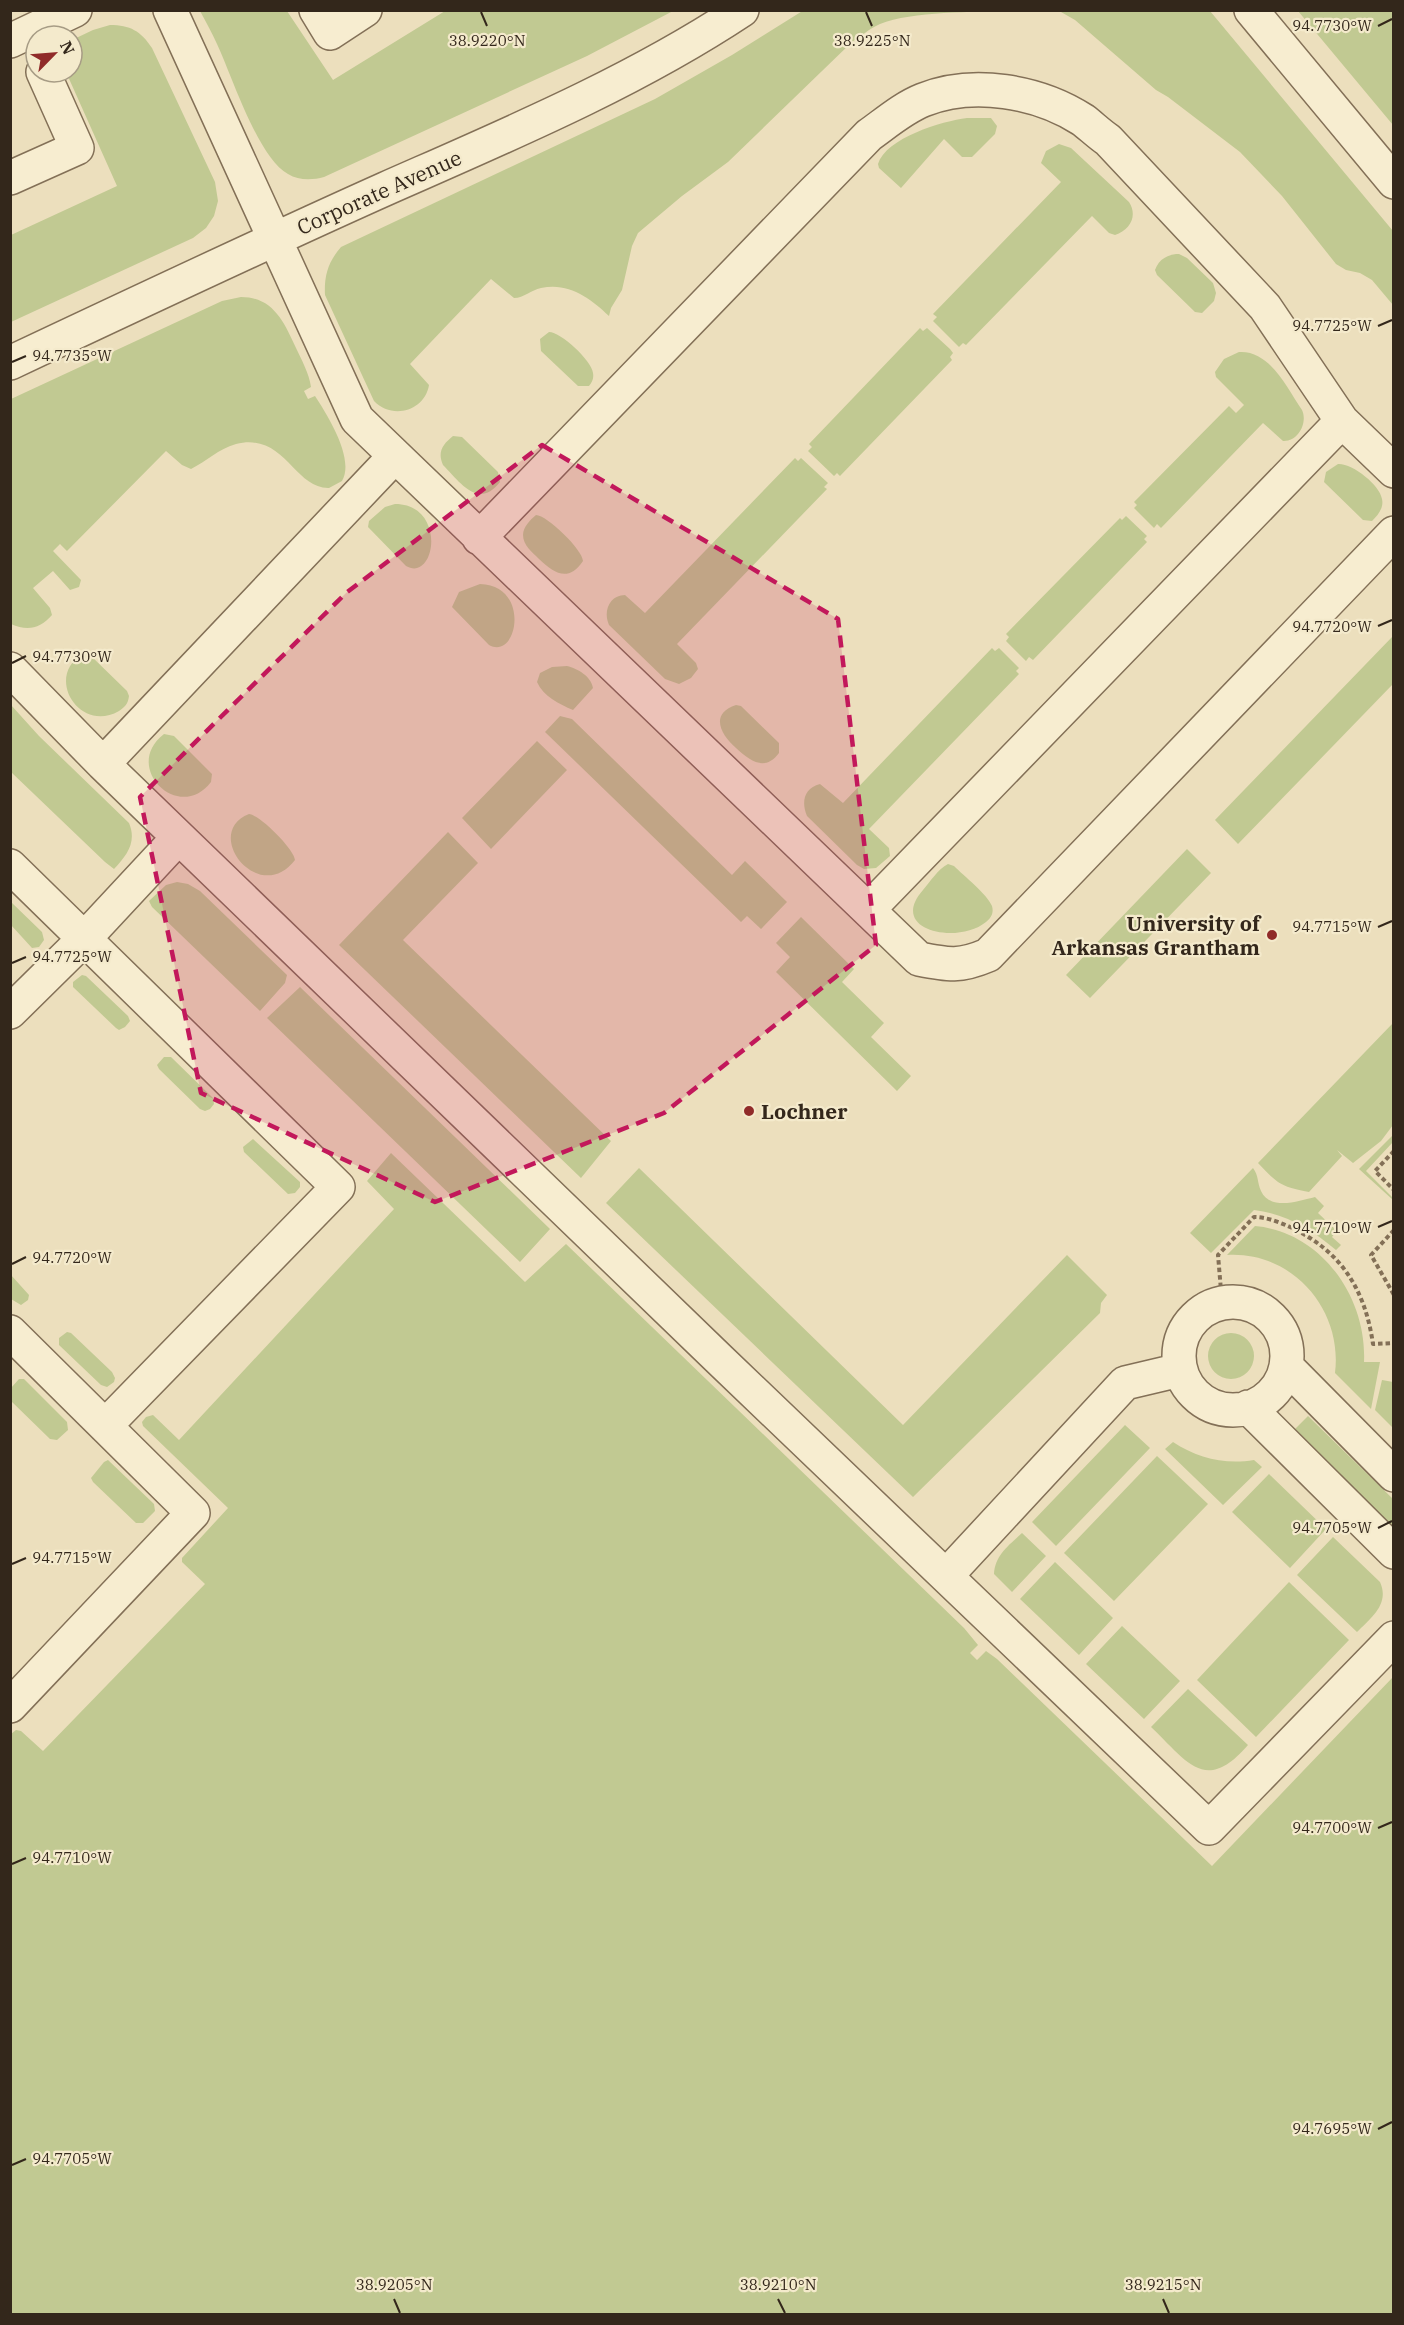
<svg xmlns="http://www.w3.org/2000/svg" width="1404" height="2325" font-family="'IBM Plex Serif',serif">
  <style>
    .green { fill: #c1c992 }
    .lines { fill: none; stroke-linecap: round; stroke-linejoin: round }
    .minor-casing { stroke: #837057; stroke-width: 36 }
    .path { stroke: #837057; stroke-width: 4; stroke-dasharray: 4.5 3; stroke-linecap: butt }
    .minor { stroke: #f7edd0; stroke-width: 33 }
    .marked { fill: #c2185b; fill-opacity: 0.2; stroke: #c2185b; stroke-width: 4.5; stroke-dasharray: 12 8; stroke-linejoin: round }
    .ticks { fill: none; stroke: #33271b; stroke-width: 2 }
    .poi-dot { fill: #902b29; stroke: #f4eacc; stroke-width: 2 }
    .labels { text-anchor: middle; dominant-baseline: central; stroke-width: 4.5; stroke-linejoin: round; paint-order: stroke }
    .street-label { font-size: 21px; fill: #33271b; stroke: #f4eacc }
    .poi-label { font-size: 21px; font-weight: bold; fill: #33271b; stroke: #f4eacc; text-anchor: end }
    .ticks-label { font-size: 15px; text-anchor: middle; fill: #33271b; stroke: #f4eacc; stroke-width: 4.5; stroke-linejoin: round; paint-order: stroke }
  </style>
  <rect width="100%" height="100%" fill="#ecdfbd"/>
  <path class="green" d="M804,10L1011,11C975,12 912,11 880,24C869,29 861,36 852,42L728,162L682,196L638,233L632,246L622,290L611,308L609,316C590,298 569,282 541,288C531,290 524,298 514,298L491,279L410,364L429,385C425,411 392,420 374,401L325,295C324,276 328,262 341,247L655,99L732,55Z
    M200,11H287L333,80L445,11H673L587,56L324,177C313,180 299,181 288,174C258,158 232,76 217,44C212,33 206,22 200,11Z
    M1051,11H1210L1393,231V305L1372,280L1360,273L1346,270L1336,264L1282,196L1240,152L1168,97L1156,90L1075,20L1061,12Z
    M1298,11H1393V125Z
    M110,25C130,25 141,31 152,48L215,182L218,201L214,216L206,228L193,238L11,322V235L117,186L66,72H72V40L93,30Z
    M967,118H991L997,126L995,134L972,157H962L944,139L901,188L879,168L878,164C886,138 942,121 967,118Z
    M1059,144L1071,148L1129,202C1138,216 1130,230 1115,235L1109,233L1092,216L966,345L963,343L959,347L933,321L937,317L933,314L1061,182L1041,163L1046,151Z
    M1179,254L1187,258L1213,283L1216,293L1214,301L1202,313L1195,312L1157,275L1155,270C1159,259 1168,254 1179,254Z
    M241,297C273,297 284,322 296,348C302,361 309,373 311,387L304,391L308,399L315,396C328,416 355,459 342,481L329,488C294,489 285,432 236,444C218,449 207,461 191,469L182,465L166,451L67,551L60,544L53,551L81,580L79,587L70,590L53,571L33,588L50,608L52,615C40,629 27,631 11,624V399L222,301Z
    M920,328L923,331L927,328L950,349L953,353L950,357L952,360L840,476L837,473L834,476L808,451L812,447L809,444Z
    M549,332C561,332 592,361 593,373C594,379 592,382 589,386H578L541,351L540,339Z
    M1239,352C1270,350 1287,388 1302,410C1308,423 1298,442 1283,441L1263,423L1161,528L1157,524L1154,528L1134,508L1137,505L1134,502L1229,406L1236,413L1244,405L1216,377L1215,372L1224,359Z
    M453,436L462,437L498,472L500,482C478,510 460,482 443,465C437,452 443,444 453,436Z
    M795,458L798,461L801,458L828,483L824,487L827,489L677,644L696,663L698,669L691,678L679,684L665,679L609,625C603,612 609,595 625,595L645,613Z
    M1338,464C1352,463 1380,485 1382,499C1384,508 1378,515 1372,521L1363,520L1324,482L1326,472Z
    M395,504C447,504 436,583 406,566L368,527L369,521L385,507Z
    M536,515C547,515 583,550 583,561C568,583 554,573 539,559C532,552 523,545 523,535C523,527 530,520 536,515Z
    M1126,516L1147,536L1144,539L1147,542L1033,660L1029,657L1026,661L1006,641L1009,637L1006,634L1120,518L1122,520Z
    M480,584C531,585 518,661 489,645L452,607L459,592Z
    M1393,636V684L1238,844L1215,820Z
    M992,648L995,651L999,648L1019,668L1016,671L1019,674L869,829L889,848L890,856L876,868L864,869L857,865L807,816C801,802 804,788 820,784L843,803Z
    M83,654H89L127,691L129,696C128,704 125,707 119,711C79,734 44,676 83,654Z
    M567,666C578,669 591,676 593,688L573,710C559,704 543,696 537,682L540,673L552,667Z
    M11,705L39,736L129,823C137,842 127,855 114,869L105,862L11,772Z
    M736,705L741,706L779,743V753C765,772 750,761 736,748C721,735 709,714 736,705Z
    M560,716L572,719L732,875L745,861L787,902L761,929L747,916L741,922L545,732Z
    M164,734L174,736L212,774L211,782C179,824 121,767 164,734Z
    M537,741L567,770L491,849L462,818Z
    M249,814C260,815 294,849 295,860C259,907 201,833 249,814Z
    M448,832L478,863L403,940L611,1141L581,1178L339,945Z
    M1187,849L1211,873L1090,998L1066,975Z
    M948,864L954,866C964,876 987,894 992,906C994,913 991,918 986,922C958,945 887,931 923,890C930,882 938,869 948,864Z
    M177,882L188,884L200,891L287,975L285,983L260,1011L152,907L149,901L166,885Z
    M11,902L42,932L44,940L39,947L32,948L11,925Z
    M801,917L854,969L842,982L884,1023L871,1037L911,1076L897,1091L776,972L790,957L776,943Z
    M82,975L86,976L128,1016L130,1021L125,1027L119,1030L116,1028L73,987V982Z
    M300,987L550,1229L520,1262L267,1018Z
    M1393,1023V1125L1381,1141L1353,1163L1337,1150L1342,1156L1309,1192C1280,1187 1277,1183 1258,1163Z
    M164,1057H171L213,1098L214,1104L210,1109L205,1111L200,1109L159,1069L157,1065Z
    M1393,1135V1142L1366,1171L1393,1198V1200L1359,1169Z
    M253,1139L300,1182V1187L295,1193L288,1194L244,1152L243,1147Z
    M391,1153L525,1282L566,1244L964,1628L978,1645L970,1653L977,1660L986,1651L997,1659L1212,1866L1393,1677V2314H11V1734L16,1730L21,1731L43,1751L205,1584L182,1562V1558L228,1508L143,1426L142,1422L146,1417L153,1415L179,1440L394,1209L367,1181Z
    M639,1168L903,1425L1067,1255L1107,1295L1101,1303L1100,1313L913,1497L606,1203Z
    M1253,1168C1259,1176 1257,1182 1261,1191C1270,1211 1299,1201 1315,1197L1324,1206L1318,1213L1337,1231L1332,1237L1341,1245L1336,1250C1311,1229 1286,1214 1254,1210L1211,1253L1190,1233Z
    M1255,1226C1322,1232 1367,1298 1364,1362H1380L1371,1409L1335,1373C1343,1309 1292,1251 1227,1255Z
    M11,1275L29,1295L28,1300L21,1305L11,1299Z
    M67,1332L71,1333L112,1372L115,1378L114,1382L107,1387L101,1385L59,1345V1338Z
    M1208 1356a23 23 0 1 1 46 0a23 23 0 1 1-46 0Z
    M19,1379H24L67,1422L68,1430L57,1440L50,1439L11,1401V1388Z
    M1382,1380L1393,1382L1392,1404L1393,1406V1428L1375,1410Z
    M1308,1416L1393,1499V1527L1293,1431Z
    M1125,1425L1150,1448L1056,1546L1032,1522Z
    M1173,1442C1197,1458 1225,1465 1254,1460L1262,1467L1223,1505L1165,1449Z
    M1157,1456L1208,1504L1114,1601L1064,1553Z
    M108,1460L154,1504L155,1511L143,1523H136L93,1482L91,1478L104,1462Z
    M1269,1474L1326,1529L1290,1568L1232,1512Z
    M1022,1533L1046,1556L1012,1592L994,1574C995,1555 1009,1545 1022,1533Z
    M1333,1537L1380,1582C1390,1604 1371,1618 1357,1632L1297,1575Z
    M1055,1562L1113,1618L1079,1655L1020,1599Z
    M1289,1582L1349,1640L1256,1737L1197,1680Z
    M1122,1626L1180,1681L1144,1719L1086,1664Z
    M1188,1689L1248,1745C1205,1795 1187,1761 1151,1727Z"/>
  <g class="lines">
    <defs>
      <path id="minor" d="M170,10L357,419L919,959C949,965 960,967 988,955L1394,533
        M316,10L330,33L365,10
        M1251,10L1394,182
        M10,41L75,10
        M10,178L77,148L43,72
        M10,363C135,304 260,245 385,189C505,136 632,83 742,10
        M479,538L869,135C886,123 903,108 923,100C973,80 1038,91 1083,120C1091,126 1099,134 1108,140L1265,307L1342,421L1394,471
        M10,669L103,764L395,456
        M103,764L719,1359L1209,1828L1394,1638
        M10,866L338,1187L105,1426
        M868,910L1342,421
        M10,1012L84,939L178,838
        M1179 1356a54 54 0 1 1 108 0a54 54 0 1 1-108 0Z
        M10,1332L193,1513L10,1706
        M1286,1366L1394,1475
        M1248,1407L1394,1552
        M946,1576L1125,1383L1180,1370"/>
    </defs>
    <use href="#minor" class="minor-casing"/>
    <path class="path" d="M1394,1151L1375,1171L1394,1190
      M1394,1230L1371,1255L1394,1295
      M1222,1302L1218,1255L1254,1217C1266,1217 1279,1222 1290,1227C1341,1251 1365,1289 1373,1344L1394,1343"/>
    <use href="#minor" class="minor"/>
  </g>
  <path class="marked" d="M542,445L838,619L876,945L664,1113L435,1202L201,1093L140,797L346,593Z"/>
  <path class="ticks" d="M481,12L487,26M866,12L872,26M1378,26L1392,19M1378,326L1392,320M12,362L26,356M1378,626L1392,620M12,663L26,656M1378,927L1392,921M12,963L26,957M1378,1227L1392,1221M12,1264L26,1257M1378,1528L1392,1521M12,1564L26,1558M1378,1828L1392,1822M12,1864L26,1858M1378,2129L1392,2122M12,2165L26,2159M394,2299L400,2313M778,2299L785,2313M1163,2299L1169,2313"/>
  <g class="poi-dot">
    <circle cx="1272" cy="935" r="6"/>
    <circle cx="749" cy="1111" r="6"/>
  </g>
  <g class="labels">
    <g class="street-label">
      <text transform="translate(379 192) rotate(-24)">Corporate Avenue</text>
    </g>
    <g class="poi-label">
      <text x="1260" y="923">University of<tspan x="1260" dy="24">Arkansas Grantham</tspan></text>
      <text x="761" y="1111" text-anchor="start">Lochner</text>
    </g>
  </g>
  <g class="ticks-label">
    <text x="1332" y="31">94.7730°W</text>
    <text x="487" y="46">38.9220°N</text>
    <text x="872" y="46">38.9225°N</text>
    <text x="1332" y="331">94.7725°W</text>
    <text x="72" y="361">94.7735°W</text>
    <text x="1332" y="632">94.7720°W</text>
    <text x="72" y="662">94.7730°W</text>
    <text x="1332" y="932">94.7715°W</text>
    <text x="72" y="962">94.7725°W</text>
    <text x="1332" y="1233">94.7710°W</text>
    <text x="72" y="1263">94.7720°W</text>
    <text x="1332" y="1533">94.7705°W</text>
    <text x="72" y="1563">94.7715°W</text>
    <text x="1332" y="1833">94.7700°W</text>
    <text x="72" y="1863">94.7710°W</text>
    <text x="1332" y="2134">94.7695°W</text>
    <text x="72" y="2164">94.7705°W</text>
    <text x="394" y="2290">38.9205°N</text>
    <text x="778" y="2290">38.9210°N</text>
    <text x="1163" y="2290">38.9215°N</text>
  </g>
  <rect width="1404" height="2325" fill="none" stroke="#33271b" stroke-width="24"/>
  <g transform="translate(54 54) rotate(65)"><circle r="28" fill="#f4eacc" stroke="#a79c85" stroke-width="1.5"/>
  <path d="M0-4.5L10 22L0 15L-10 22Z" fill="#902b29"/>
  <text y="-9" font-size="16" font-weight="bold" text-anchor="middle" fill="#33271b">N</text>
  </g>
</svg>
